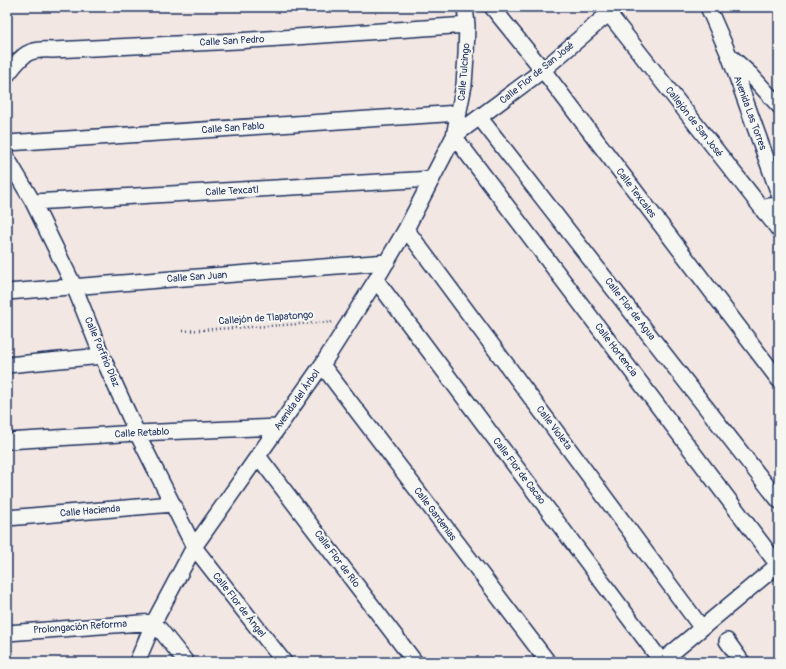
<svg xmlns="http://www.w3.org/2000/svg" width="786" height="669" font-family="Pangolin,sans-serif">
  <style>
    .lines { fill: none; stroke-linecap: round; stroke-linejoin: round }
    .minor-casing { stroke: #1b2f5e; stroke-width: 18 }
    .path { stroke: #1b2f5e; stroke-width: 2.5; stroke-dasharray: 1 3; stroke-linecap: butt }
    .minor { stroke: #f6f6f2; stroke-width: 15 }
    .labels { text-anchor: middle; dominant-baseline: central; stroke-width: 4; stroke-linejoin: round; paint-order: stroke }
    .street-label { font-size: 10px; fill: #1b2f5e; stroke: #f6f6f2 }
  </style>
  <rect width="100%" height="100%" fill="#f3e7e3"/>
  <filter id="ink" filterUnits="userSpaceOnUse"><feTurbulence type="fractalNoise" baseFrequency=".025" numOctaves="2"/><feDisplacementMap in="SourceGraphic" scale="8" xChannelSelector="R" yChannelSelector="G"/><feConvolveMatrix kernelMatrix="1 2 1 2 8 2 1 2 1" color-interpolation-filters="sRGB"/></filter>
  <g filter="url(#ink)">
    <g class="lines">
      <defs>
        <path id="minor" d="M492,7L543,70L779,380
          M708,7L729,55L751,75L779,106
          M609,14L779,230
          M729,55L779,194
          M7,75C22,56 26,48 53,50L237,41L467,25
          M480,118L779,501
          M454,136L778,565
          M454,136L543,70L616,7
          M7,143L459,113
          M7,158L33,202L74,286L102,356L137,433L194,547L284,662
          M33,202L432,179
          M766,214L764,212L769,206L779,205
          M406,229L701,627
          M376,280L662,662
          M7,292L387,262
          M7,365L102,356
          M322,365L548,662
          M7,441L137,433L278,427
          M258,456L415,662
          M7,518L173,504
          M7,633L154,622L186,662
          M727,641L742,662
          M137,662L154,622L194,547L322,365L376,280L406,229L454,136L464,85L466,55L467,25L465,7
          M661,662L779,564"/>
      </defs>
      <use href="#minor" class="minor-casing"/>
      <path class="path" d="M183,331L334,322"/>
      <use href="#minor" class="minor"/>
    </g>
  </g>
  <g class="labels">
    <g class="street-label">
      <text transform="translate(232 41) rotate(-3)">Calle San Pedro</text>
      <text transform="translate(464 72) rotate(-85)">Calle Tulcingo</text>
      <text transform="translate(537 73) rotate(-39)">Calle Flor de San José</text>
      <text transform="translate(750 113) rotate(70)">Avenida Las Torres</text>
      <text transform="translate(694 122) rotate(52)">Callejón de San José</text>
      <text transform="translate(233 128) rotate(-4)">Calle San Pablo</text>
      <text transform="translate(232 191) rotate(-3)">Calle Texcatl</text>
      <text transform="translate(636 193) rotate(53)">Calle Texcales</text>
      <text transform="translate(197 277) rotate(-4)">Calle San Juan</text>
      <text transform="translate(630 309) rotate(52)">Calle Flor de Agua</text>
      <text transform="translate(266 318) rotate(-4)">Callejón de Tlapatongo</text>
      <text transform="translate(616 350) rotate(53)">Calle Hortencia</text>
      <text transform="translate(102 352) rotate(67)">Calle Porfirio Díaz</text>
      <text transform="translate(297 400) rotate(-55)">Avenida del Árbol</text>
      <text transform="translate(554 428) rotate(53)">Calle Violeta</text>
      <text transform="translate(142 433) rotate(-3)">Calle Retablo</text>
      <text transform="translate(519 471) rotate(53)">Calle Flor de Cacao</text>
      <text transform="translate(90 511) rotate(-5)">Calle Hacienda</text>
      <text transform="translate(435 514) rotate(53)">Calle Gardenias</text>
      <text transform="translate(337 559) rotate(53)">Calle Flor de Río</text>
      <text transform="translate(239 605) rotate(52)">Calle Flor de Ángel</text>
      <text transform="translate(80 627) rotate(-4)">Prolongación Reforma</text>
    </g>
  </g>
  <rect width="786" height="669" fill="none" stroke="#f6f6f2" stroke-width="24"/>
  <rect x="12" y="12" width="762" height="645" fill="none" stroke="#1b2f5e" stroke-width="1.5" filter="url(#ink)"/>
</svg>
